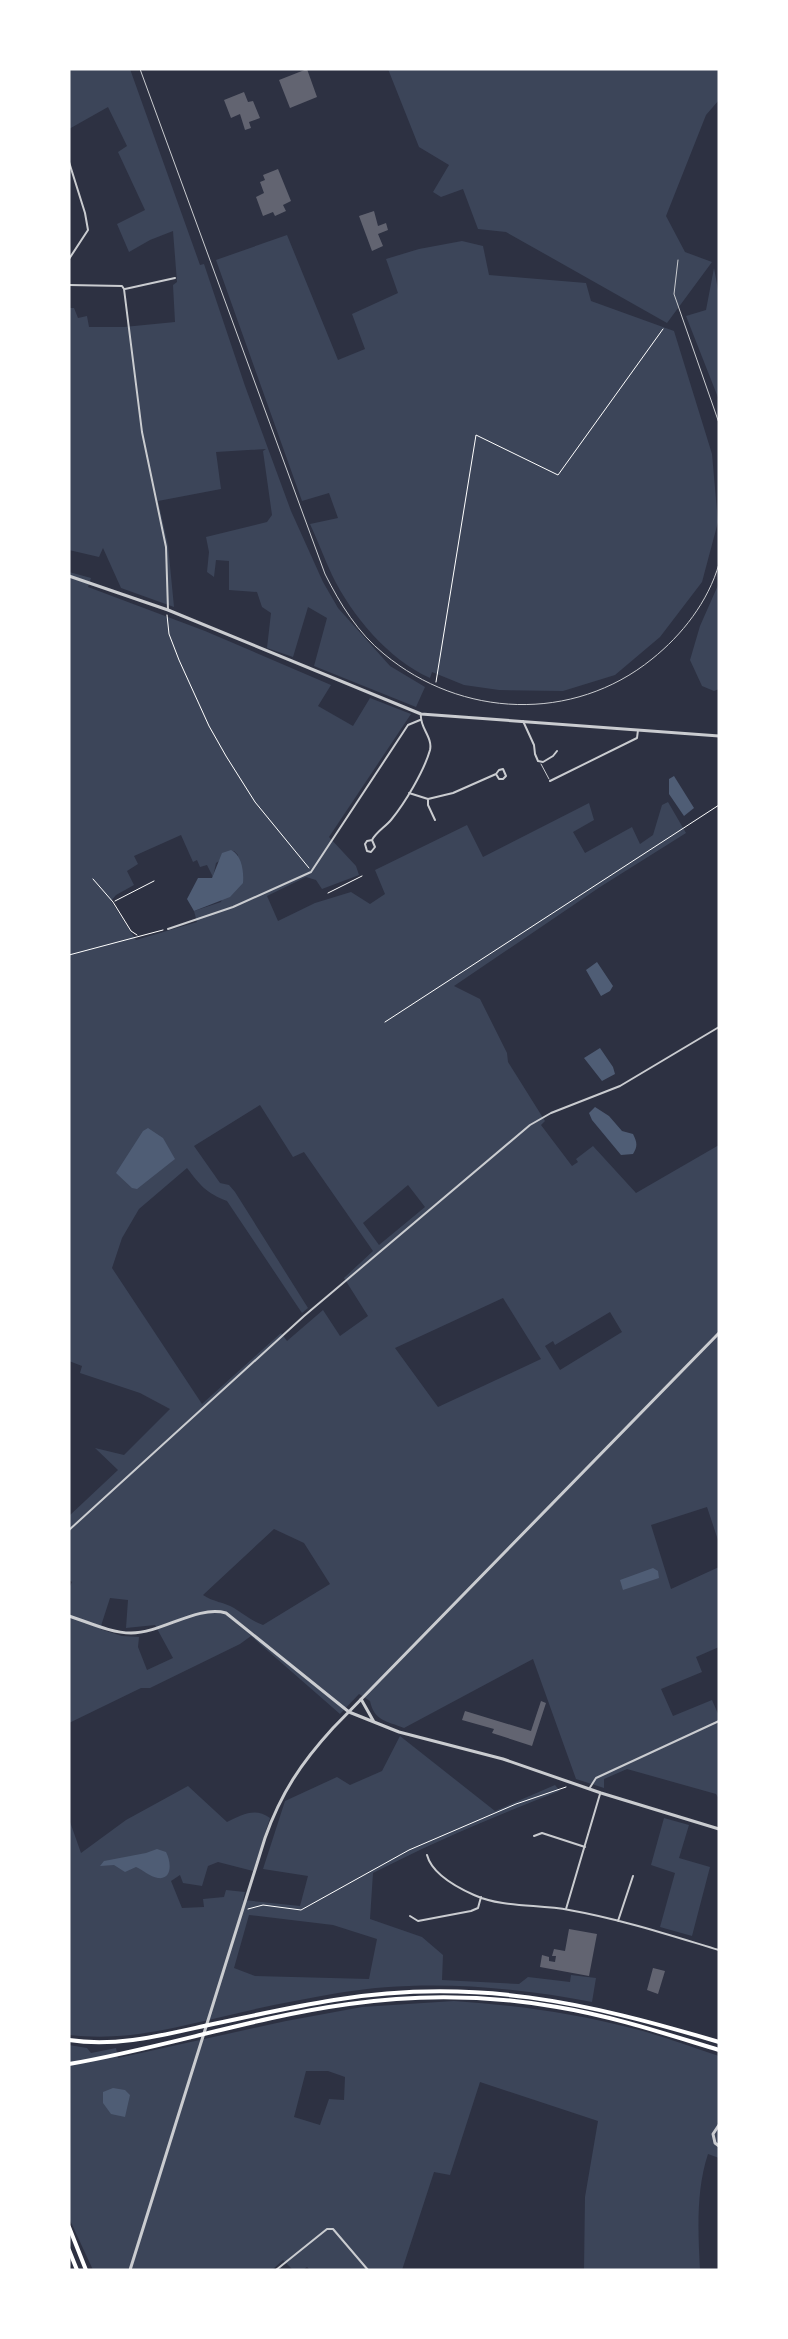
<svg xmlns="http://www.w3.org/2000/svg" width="788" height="2339" font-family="Mulish,sans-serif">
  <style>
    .green { fill: #3c4559; fill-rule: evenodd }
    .water { fill: #4f5d75 }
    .building { fill: #626471 }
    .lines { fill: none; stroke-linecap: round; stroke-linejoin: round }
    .path { stroke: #fff; stroke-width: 1 }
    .service { stroke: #caccd0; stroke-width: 1 }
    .minor { stroke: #caccd0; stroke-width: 2 }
    .tertiary { stroke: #caccd0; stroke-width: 3 }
    .trunk { stroke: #fff; stroke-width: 4 }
  </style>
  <rect width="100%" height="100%" fill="#2d3142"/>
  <path class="green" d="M69,69H130L200,265L204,264L245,386L291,511L323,582L338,608L390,666L425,687L416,707L314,666L327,618L308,607L293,657L267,648L271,613L262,607L257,592L229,590V561L216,560L214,577L207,572L209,552L206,537L267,522L272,515L263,451L266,449L216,452L221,489L158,501L168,545L174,607L121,588L103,548L99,557L69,550V308H74L78,318L87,316L89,327H124L175,322L173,285L177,282L173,231L150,240L129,252L117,224L145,210L118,152L127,146L108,107L69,129Z
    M388,69H719V100L706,115L666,216L685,252L712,262L667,323L506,232L478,229L463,189L441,197L433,192L449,165L419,147Z
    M287,235L338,360L365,349L352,314L398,293L386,259L419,249L462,241L483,246L489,275L586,283L591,301L674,331L712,454L718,522L702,582L660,637L615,675L563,691L499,690L464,685L432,672L430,678C388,659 352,616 332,575C324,558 318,541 310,524L338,518L329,493L302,501L216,260Z
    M714,268L719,295V400L686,316L706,310Z
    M69,572L91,578L88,587L205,631L331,685L318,706L353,726L370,698L411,714L329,837L356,866L359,875L322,889L316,880L306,877L267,896L278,921L315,903L351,892L370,904L385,894L375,870L467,825L483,857L589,803L594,820L573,832L585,853L632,827L640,844L653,835L662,805L668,802L686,833L600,887L454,986L480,999L507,1053L508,1062L545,1121L541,1125L572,1166L578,1162L576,1159L593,1146L636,1193L719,1145V1543L707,1507L651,1525L671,1589L719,1567V1647L696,1657L702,1672L661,1689L673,1716L712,1700L719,1716V1799L716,1794L627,1769L604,1779V1788L576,1779L533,1659L404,1728C387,1721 374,1721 370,1701L359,1694L340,1714L251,1636L240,1644L150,1688H141L69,1723V1588L72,1582L69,1580V1516L118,1470L95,1448L124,1455L170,1409L140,1393L80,1373L82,1366L69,1361ZM181,835L193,862L197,860L200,867L207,865L213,877L216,863L234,851L238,855L221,902L194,911L197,922L136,940L111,901L116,895L134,885L127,871L138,864L134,856ZM260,1105L293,1157L304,1152L373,1251L344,1278L368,1316L340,1336L323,1310L287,1341L281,1333L202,1404L112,1268L122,1238L139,1209L187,1168C200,1185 206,1193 227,1201L302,1313L308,1308L235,1192L229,1185L220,1183L194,1146ZM408,1185L425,1207L379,1245L363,1223ZM503,1298L541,1359L438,1407L395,1348ZM610,1312L622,1332L560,1370L545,1346L553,1341L555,1345ZM274,1529L304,1543L330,1584L263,1625C251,1621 244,1614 234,1608C224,1602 213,1602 203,1595ZM110,1598L128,1600L126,1628L155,1625L173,1658L147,1670L138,1647L139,1637L122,1636L100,1629Z
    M719,583V689L714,691L702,686L690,660L700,626Z
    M400,1736L495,1811L555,1785L560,1791C497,1815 433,1842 373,1873L370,1919L422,1937L443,1955L442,1980L519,1984L528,1977L570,1982L571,1975L596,1978L592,2002C510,1986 421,1979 338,1993C298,2000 257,2008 217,2018C164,2030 124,2041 69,2035V1819L81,1853L126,1820L188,1786L227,1822C242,1815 255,1807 270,1818L253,1871L218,1862L208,1866L202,1886L183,1883L180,1875L171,1881L182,1908L204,1907L203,1899L224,1897L226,1890L245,1892L243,1900L300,1906L308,1876L263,1869L285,1801L337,1777L350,1785L382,1771ZM249,1915L333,1925L377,1939L369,1979L255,1976L234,1968Z
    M664,1818L689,1825L679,1858L710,1867L692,1936L660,1927L675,1873L651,1865Z
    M454,2001C514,2005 573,2013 631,2028C661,2035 690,2047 719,2056V2158L708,2154C696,2190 698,2232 700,2270H584L585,2197L598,2121L480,2082L450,2175L434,2172L402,2270H310L307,2267L303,2270H293L283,2260L272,2270H93L69,2218V2045L87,2048L91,2053L116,2048L118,2058L286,2021L362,2007ZM306,2071H328L345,2077L344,2100L329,2099L320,2125L294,2117Z"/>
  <path class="water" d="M674,776L694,808L684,816L669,794V779Z
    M231,850C242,855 244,872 243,883L230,897L194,911L187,899L198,878H212L222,853Z
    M597,962L613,986L610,991L601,996L586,970Z
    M600,1048L613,1067L615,1074L602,1081L584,1058Z
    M595,1107L609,1116L622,1131L633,1134C637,1142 638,1146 633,1154L621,1155L592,1120L589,1113Z
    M148,1128L163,1138L175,1159L137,1189L132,1188L116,1173L143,1131Z
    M653,1568L658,1571L659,1578L623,1590L620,1580Z
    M157,1849L166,1852C171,1861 173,1880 158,1878C150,1877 143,1870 136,1867L125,1872L114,1865L100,1866L104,1861L146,1853Z
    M113,2088L125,2090L130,2095L125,2117L111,2114L103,2103V2092Z"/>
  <path class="building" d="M307,69L317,97L290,108L279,80Z
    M244,92L248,102L253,101L260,118L249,122L251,128L245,130L240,114L231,118L224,100Z
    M278,169L291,201L283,205L286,211L275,216L273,212L263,216L256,197L264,193L260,182L265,180L263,175Z
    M374,211L378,226L386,223L388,230L378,234L383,246L372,251L359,216Z
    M541,1701L546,1703L532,1746L492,1733L494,1729L462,1720L465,1711L531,1731Z
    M569,1929L597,1934L589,1976L540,1967L542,1955L549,1957V1961L555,1962L556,1956H552L554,1949L565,1951Z
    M653,1968L665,1971L658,1994L647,1990Z"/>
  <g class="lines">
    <path class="path" d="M167,615L169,634L179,660L209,726L226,756L255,802L309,868
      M436,682L476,435L558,475L663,329
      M93,879L113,902L131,931L137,935
      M328,893L362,876
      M115,901L154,881
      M69,955L163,930
      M385,1022L719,805
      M248,1909L263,1905L301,1910L409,1850L516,1804L566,1787"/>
    <path class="service" d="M140,69L325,574C340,604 358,633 384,654C461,718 573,723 652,659C682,635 708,602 719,564
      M678,260L674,294L719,423
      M541,764L549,779"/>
    <path class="minor" d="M69,162L85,213L88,230L69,259
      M69,285L122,286L124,289L142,432L166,547L168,610
      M125,289L175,278
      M523,721L534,745L535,754L538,761L543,762L553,756L557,751
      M550,781L637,738L638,730
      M409,793L428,799L453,793L496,774L499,770L503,769L506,776L503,779H499L496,774
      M428,799V805L435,820
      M372,840L375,847L371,852L367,851L365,844L367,841L372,840C376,832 385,827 391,820C405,803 424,771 430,750C433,737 419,727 421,714
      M168,929L233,907L311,872L408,725L420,720
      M69,1530L304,1316L530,1125L551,1113L620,1086L719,1027
      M589,1789L596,1778L719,1721
      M534,1836L542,1833L585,1847
      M427,1855C432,1874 456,1887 474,1895C503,1908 538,1904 569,1910C620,1919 669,1935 719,1950
      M566,1909L600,1794
      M410,1916L418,1921L471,1911L478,1908L481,1897
      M618,1921L633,1876
      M276,2270L327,2229H333L368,2270"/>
    <path class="tertiary" d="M69,576L168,610L421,714L719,736
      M69,1616C88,1622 111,1633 131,1633C162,1633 197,1605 226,1613L349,1712L399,1732L503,1759L601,1793L719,1829
      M361,1699L374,1722
      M719,2125L713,2134L715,2143L719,2146
      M130,2270L265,1838C281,1793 301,1763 333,1728L719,1333"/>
    <path class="trunk" d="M69,2040C115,2047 159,2036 204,2026C247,2017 290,2007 334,2000C474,1977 585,2002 719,2042
      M69,2064C163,2048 254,2017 349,2004C418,1994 488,1995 557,2007C612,2016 666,2034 719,2050
      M69,2227L86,2270
      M69,2250L77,2270"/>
  </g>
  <rect width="788" height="2339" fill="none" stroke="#ffffff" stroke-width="141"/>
</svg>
